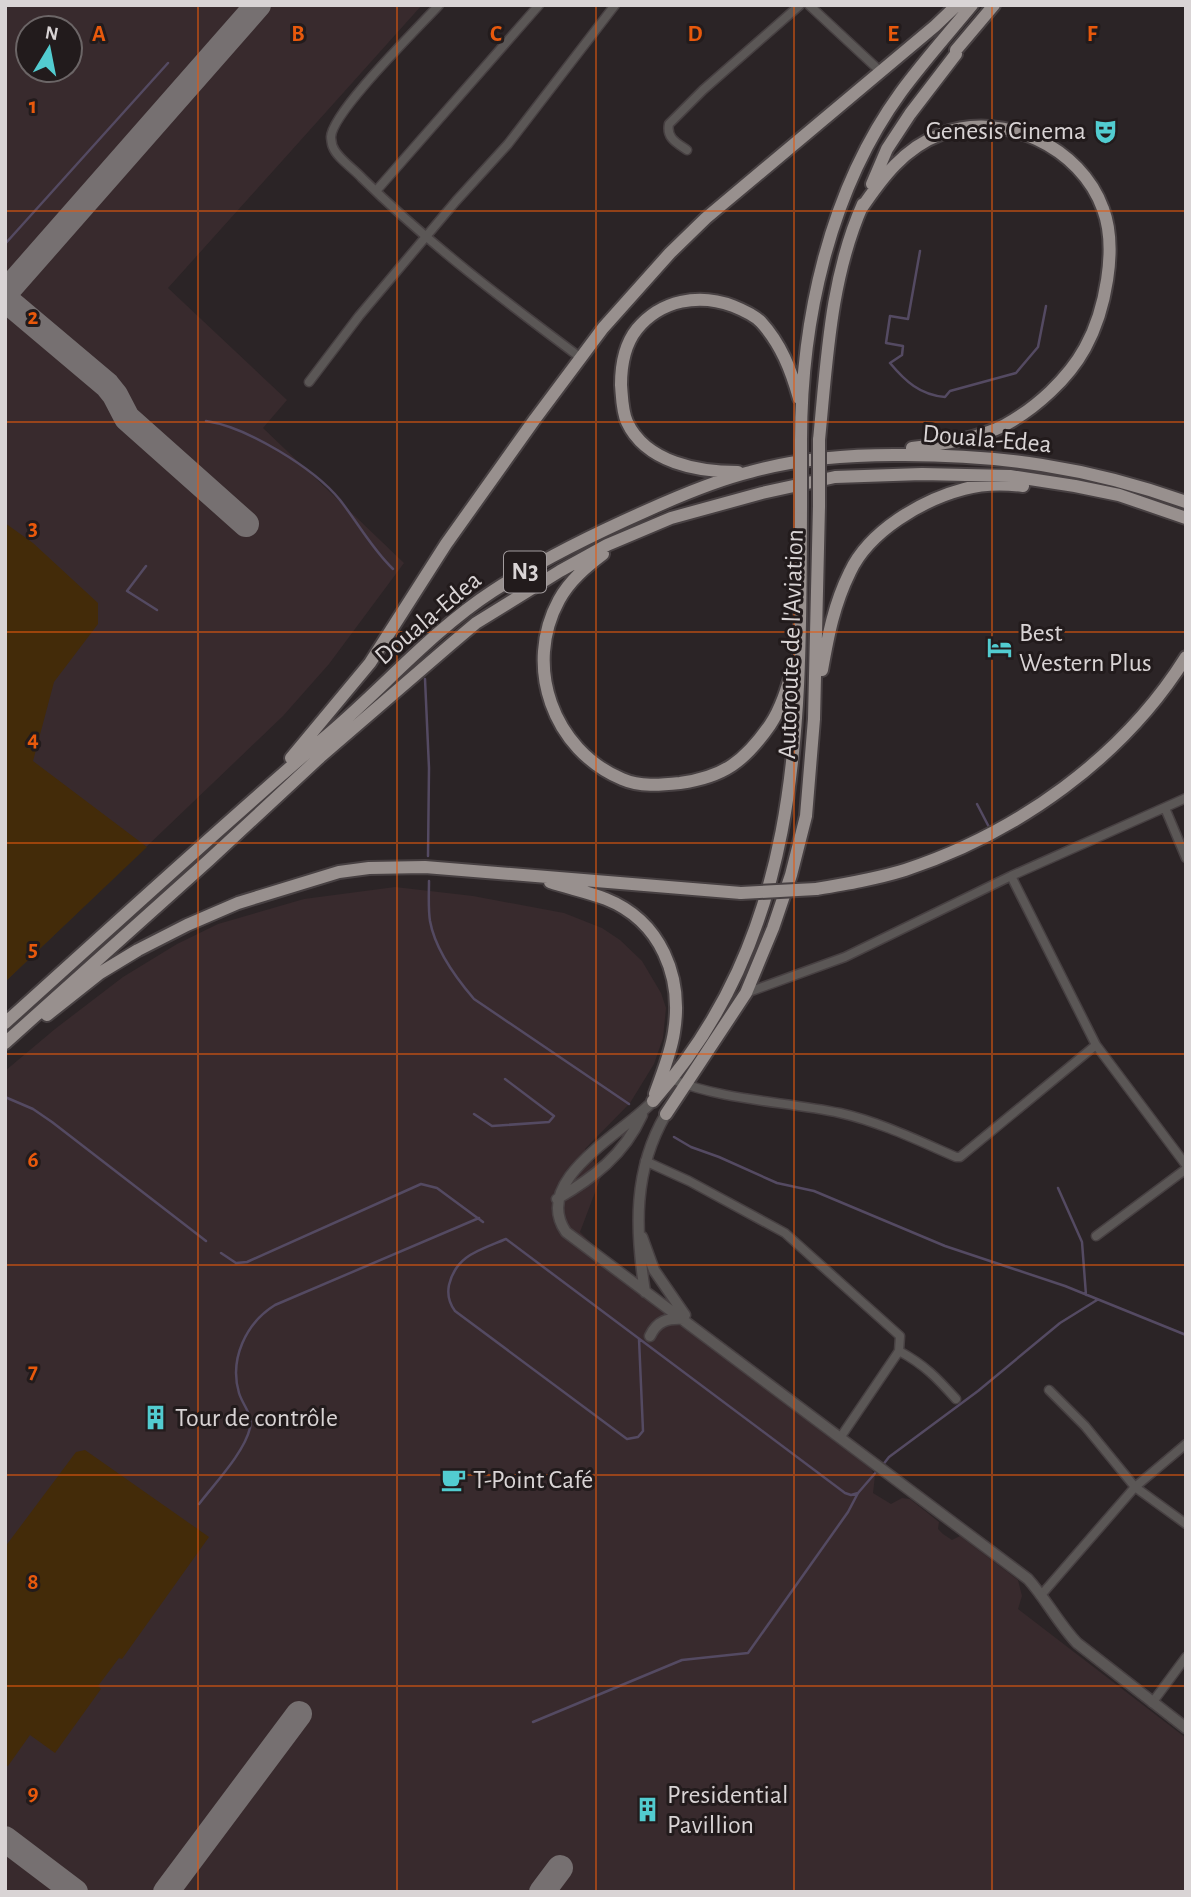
<svg xmlns="http://www.w3.org/2000/svg" width="1191" height="1897" font-family="'Alegreya Sans',sans-serif">
  <style>
    .built { fill: #382a2d; fill-rule: evenodd }
    .green { fill: #432b09 }
    .lines { fill: none; stroke-linecap: round; stroke-linejoin: round }
    .stream { stroke: #544a62; stroke-width: 2.5 }
    .taxiway { stroke: #767071; stroke-width: 26 }
    .minor-casing { stroke: #474042; stroke-width: 11 }
    .tertiary-casing { stroke: #474042; stroke-width: 13 }
    .trunk-casing { stroke: #474042; stroke-width: 16 }
    .minor { stroke: #5b5756; stroke-width: 8 }
    .tertiary { stroke: #5b5756; stroke-width: 10 }
    .trunk { stroke: #98908e; stroke-width: 12 }
    .trunk-bridge-casing { stroke: #474042; stroke-width: 16; stroke-linecap: butt }
    .trunk-bridge { stroke: #98908e; stroke-width: 12 }
    .grid { fill: none; stroke: #e8590c; stroke-width: 2; stroke-opacity: 0.55 }
    .labels { text-anchor: middle; dominant-baseline: central; stroke-width: 6; stroke-linejoin: round; paint-order: stroke }
    .shield { fill: #221b1c; stroke: #a29c9e; stroke-width: 2 }
    .shield-label { font-size: 24px; font-weight: bold; fill: #d9d4d5 }
    .poi-label { font-size: 26px; fill: #d9d4d5; stroke: #221b1c; text-anchor: start }
    .street-label { font-size: 26px; fill: #d9d4d5; stroke: #221b1c }
    .grid-label { font-size: 23px; text-anchor: middle; font-weight: bold; fill: #e8590c; stroke: #221b1c; stroke-width: 6; stroke-linejoin: round; paint-order: stroke }
  </style>
  <rect width="100%" height="100%" fill="#2b2426"/>
  <path class="built" d="M5,5H422L168,288L287,400L263,428L404,563L329,664L283,716L5,982ZM28,28H70V70H28Z
    M395,887L473,896L564,913L602,928L620,940L642,961L661,993L666,1008L663,1038L654,1064L630,1103L585,1149L602,1174L580,1232L608,1260L793,1410L871,1469L875,1476L873,1493L891,1504L902,1498L910,1499L939,1522L938,1529L943,1534L952,1540L960,1536L1018,1580L1022,1596L1018,1609L1186,1738V1892H5V1071L55,1029L123,977L177,944L218,924L304,899Z"/>
  <path class="green" d="M5,523L33,543L98,603V624L54,682L33,761L147,847L5,982Z
    M85,1450L209,1537L122,1659L119,1658L98,1686L101,1689L55,1753L30,1735L8,1766L5,1765V1547L76,1452Z"/>
  <g class="lines">
    <path class="stream" d="M5,244L168,63
      M920,251L908,319L890,316L886,343L903,346L902,355L890,363C905,381 920,395 945,397L950,391L1016,373L1038,347L1046,306
      M206,421C247,427 314,468 340,500C358,523 372,549 393,569
      M146,566L127,591L157,610
      M425,679L429,768L428,856
      M977,804L990,829
      M429,881C429,894 428,908 430,921C435,949 456,978 474,999L629,1104
      M5,1097L33,1109L52,1122L206,1241
      M474,1114L492,1126L549,1122L554,1116L505,1079
      M674,1137L691,1147L719,1157L777,1183L814,1191L945,1246L1065,1286L1186,1335
      M1058,1188L1082,1242L1086,1295
      M221,1253L236,1263L247,1262L421,1184L437,1188L483,1222
      M639,1339L643,1431L638,1437L627,1439L455,1311C449,1303 447,1295 449,1285C456,1255 480,1250 506,1239L845,1493L851,1495L858,1493
      M882,1466L889,1457L978,1391L1060,1323L1097,1300
      M199,1504C215,1483 244,1453 250,1428C253,1414 243,1406 239,1393C229,1359 246,1323 275,1305L479,1218
      M533,1722L682,1660L748,1653L848,1512L858,1493L877,1471"/>
    <path class="taxiway" d="M5,293L258,5
      M5,299L107,385L115,395L127,418L246,524
      M5,1839L75,1892
      M166,1892L299,1714
      M542,1892L560,1868"/>
    <defs>
      <path id="minor" d="M439,5C419,27 332,112 331,137C331,138 332,146 333,147C337,158 354,169 362,178C429,244 506,302 581,358
        M809,5L880,71
        M687,150C677,143 666,138 669,124L703,90L800,5
        M376,191L539,5
        M309,382L359,316L456,201L508,144L615,5
        M1165,808L1186,858
        M1011,876L1096,1045L1186,1165
        M746,993L845,957L1011,876L1186,798
        M671,1079C725,1101 783,1101 840,1113C880,1122 919,1141 956,1157H960L1096,1045
        M645,1161L689,1181L785,1233L900,1336L899,1351L840,1438
        M1096,1236L1186,1169
        M899,1351C925,1365 937,1378 956,1399
        M1049,1390L1085,1426L1135,1487L1186,1524
        M1042,1594L1135,1487L1186,1444
        M1152,1703L1186,1657"/>
      <path id="tertiary" d="M653,1101C624,1133 530,1180 566,1232L1028,1579C1046,1599 1058,1623 1077,1643L1186,1728
        M557,1199C593,1178 624,1155 642,1115
        M642,1237L654,1270L685,1315
        M645,1292C635,1229 633,1170 666,1114
        M650,1336C657,1321 667,1318 684,1319"/>
      <path id="trunk" d="M872,184L887,149L910,114L956,54V50L994,5
        M861,209C882,178 904,148 941,134C1003,110 1081,147 1103,209C1118,248 1105,312 1085,348C1068,379 1036,408 1005,425C977,439 943,444 912,448
        M819,440C827,360 830,278 863,204
        M801,441C801,321 829,191 901,92C923,62 948,34 972,5
        M738,472C699,472 646,463 627,422C622,411 622,396 621,385C621,366 625,344 637,329C661,300 699,293 733,306C743,310 754,315 761,322C781,344 791,370 799,398
        M603,554C586,567 570,580 559,600C523,666 553,750 622,779C640,787 661,785 680,783C724,777 745,761 770,725C782,707 788,685 794,665
        M822,670C828,636 834,604 850,572C869,531 922,500 964,489C982,484 1006,484 1023,486
        M291,758L370,663L446,544L535,419L603,328L670,253L706,218L935,26L957,5
        M550,882C568,888 588,892 606,899C661,921 683,977 674,1032C671,1053 662,1074 655,1094
        M816,889C846,884 876,879 905,870C1017,833 1123,758 1186,657
        M47,1015L100,973L138,950L187,925L238,903L339,872L369,868L425,867L741,893
        M5,1023C114,925 220,827 331,732C385,686 433,630 493,591C541,560 594,534 646,511C679,496 714,481 750,472C796,459 846,455 894,455C997,454 1088,467 1186,502
        M5,1043L209,860L320,757L450,645L476,623L560,571L607,545L671,518L762,493L835,477L922,474L1010,476L1075,486L1119,495L1186,518
        M653,1101C805,929 800,723 801,508
        M666,1114L746,993L773,928L791,875L806,816L814,719L819,506"/>
    </defs>
    <use href="#minor" class="minor-casing"/>
    <use href="#tertiary" class="tertiary-casing"/>
    <use href="#trunk" class="trunk-casing"/>
    <use href="#minor" class="minor"/>
    <use href="#tertiary" class="tertiary"/>
    <use href="#trunk" class="trunk"/>
    <defs>
      <path id="trunk-bridge" d="M819,506V440
        M801,508V441
        M741,893L816,889"/>
    </defs>
    <use href="#trunk-bridge" class="trunk-bridge-casing"/>
    <use href="#trunk-bridge" class="trunk-bridge"/>
  </g>
  <path class="grid" d="M198,5V1892M397,5V1892M596,5V1892M794,5V1892M992,5V1892M5,211H1186M5,422H1186M5,632H1186M5,843H1186M5,1054H1186M5,1265H1186M5,1475H1186M5,1686H1186"/>
  <defs>
    <symbol id="theatre-bare" viewBox="-9 -9 18 18"><path d="M-5-5.5Q0-4 5-5.5V0Q5 5 0 6Q-5 5-5 0ZM-3.3-2.5H-1v1.5H-3.3ZM1-2.5H3.3v1.5H1ZM-2.8 1Q0 5.5 2.8 1Z" fill="#52ccd0" stroke="#221b1c" stroke-width="2.5" paint-order="stroke"/></symbol>
    <symbol id="hotel-bare" viewBox="-9 -9 18 18"><path d="M-6-4.5h1.5V1H6V5H4.5V3h-9V5H-6ZM-4 0a1.8 1.8 0 1 1 3.6 0ZM.5 0V-2.5h3Q6-2.5 6 0Z" fill="#52ccd0" stroke="#221b1c" stroke-width="2.5" paint-order="stroke"/></symbol>
    <symbol id="building-bare" viewBox="-9 -9 18 18"><path d="M-4-6H4V6H1V3H-1V6H-4ZM-2.5-4.3h1.7v1.8h-1.7ZM.8-4.3h1.7v1.8H.8ZM-2.5-1h1.7V.8h-1.7ZM.8-1h1.7V.8H.8Z" fill="#52ccd0" stroke="#221b1c" stroke-width="2.5" paint-order="stroke"/></symbol>
    <symbol id="cafe-bare" viewBox="-9 -9 18 18"><path d="M-5.5-4.5H6V0H3Q3 3.5 0 3.5H-2.5Q-5.5 3.5-5.5 0ZM3-3.2v2h1.7v-2ZM-6 4.5H4V6H-6Z" fill="#52ccd0" stroke="#221b1c" stroke-width="2.5" paint-order="stroke"/></symbol>
  </defs>
  <g fill-rule="evenodd">
    <use href="#theatre-bare" x="1088" y="114" width="35" height="35"/>
    <use href="#hotel-bare" x="982" y="630" width="35" height="35"/>
    <use href="#building-bare" x="138" y="1400" width="35" height="35"/>
    <use href="#cafe-bare" x="436" y="1462" width="35" height="35"/>
    <use href="#building-bare" x="630" y="1792" width="35" height="35"/>
  </g>
  <g class="labels">
    <rect class="shield" x="504" y="551.5" width="42" height="41" rx="5"/>
    <g class="shield-label">
      <text x="525" y="572">N3</text>
    </g>
    <g class="poi-label">
      <text x="1086" y="131" text-anchor="end">Genesis Cinema</text>
      <text x="1019" y="633">Best<tspan x="1019" dy="30">Western Plus</tspan></text>
      <text x="175" y="1418">Tour de contrôle</text>
      <text x="473" y="1480">T-Point Café</text>
      <text x="667" y="1795">Presidential<tspan x="667" dy="30">Pavillion</tspan></text>
    </g>
    <g class="street-label">
      <text transform="translate(987 439) rotate(5)">Douala-Edea</text>
      <text transform="translate(428 618) rotate(-40)">Douala-Edea</text>
      <text transform="translate(791 644) rotate(-88)">Autoroute de l'Aviation</text>
    </g>
  </g>
  <g class="grid-label">
    <text x="99" y="41">A</text>
    <text x="298" y="41">B</text>
    <text x="496" y="41">C</text>
    <text x="695" y="41">D</text>
    <text x="893" y="41">E</text>
    <text x="1092" y="41">F</text>
    <text x="33" y="113">1</text>
    <text x="33" y="324">2</text>
    <text x="33" y="535">3</text>
    <text x="33" y="746">4</text>
    <text x="33" y="956">5</text>
    <text x="33" y="1167">6</text>
    <text x="33" y="1378">7</text>
    <text x="33" y="1589">8</text>
    <text x="33" y="1800">9</text>
  </g>
  <rect width="1191" height="1897" fill="none" stroke="#d9d4d5" stroke-width="14"/>
  <g transform="translate(49 49) rotate(10)"><circle r="33" fill="#221b1c" stroke="#6b6566" stroke-width="2"/>
  <path d="M0-5L12 26L0 18L-12 26Z" fill="#52ccd0"/>
  <text y="-10" font-size="19" font-weight="bold" text-anchor="middle" fill="#d9d4d5">N</text>
  </g>
</svg>
